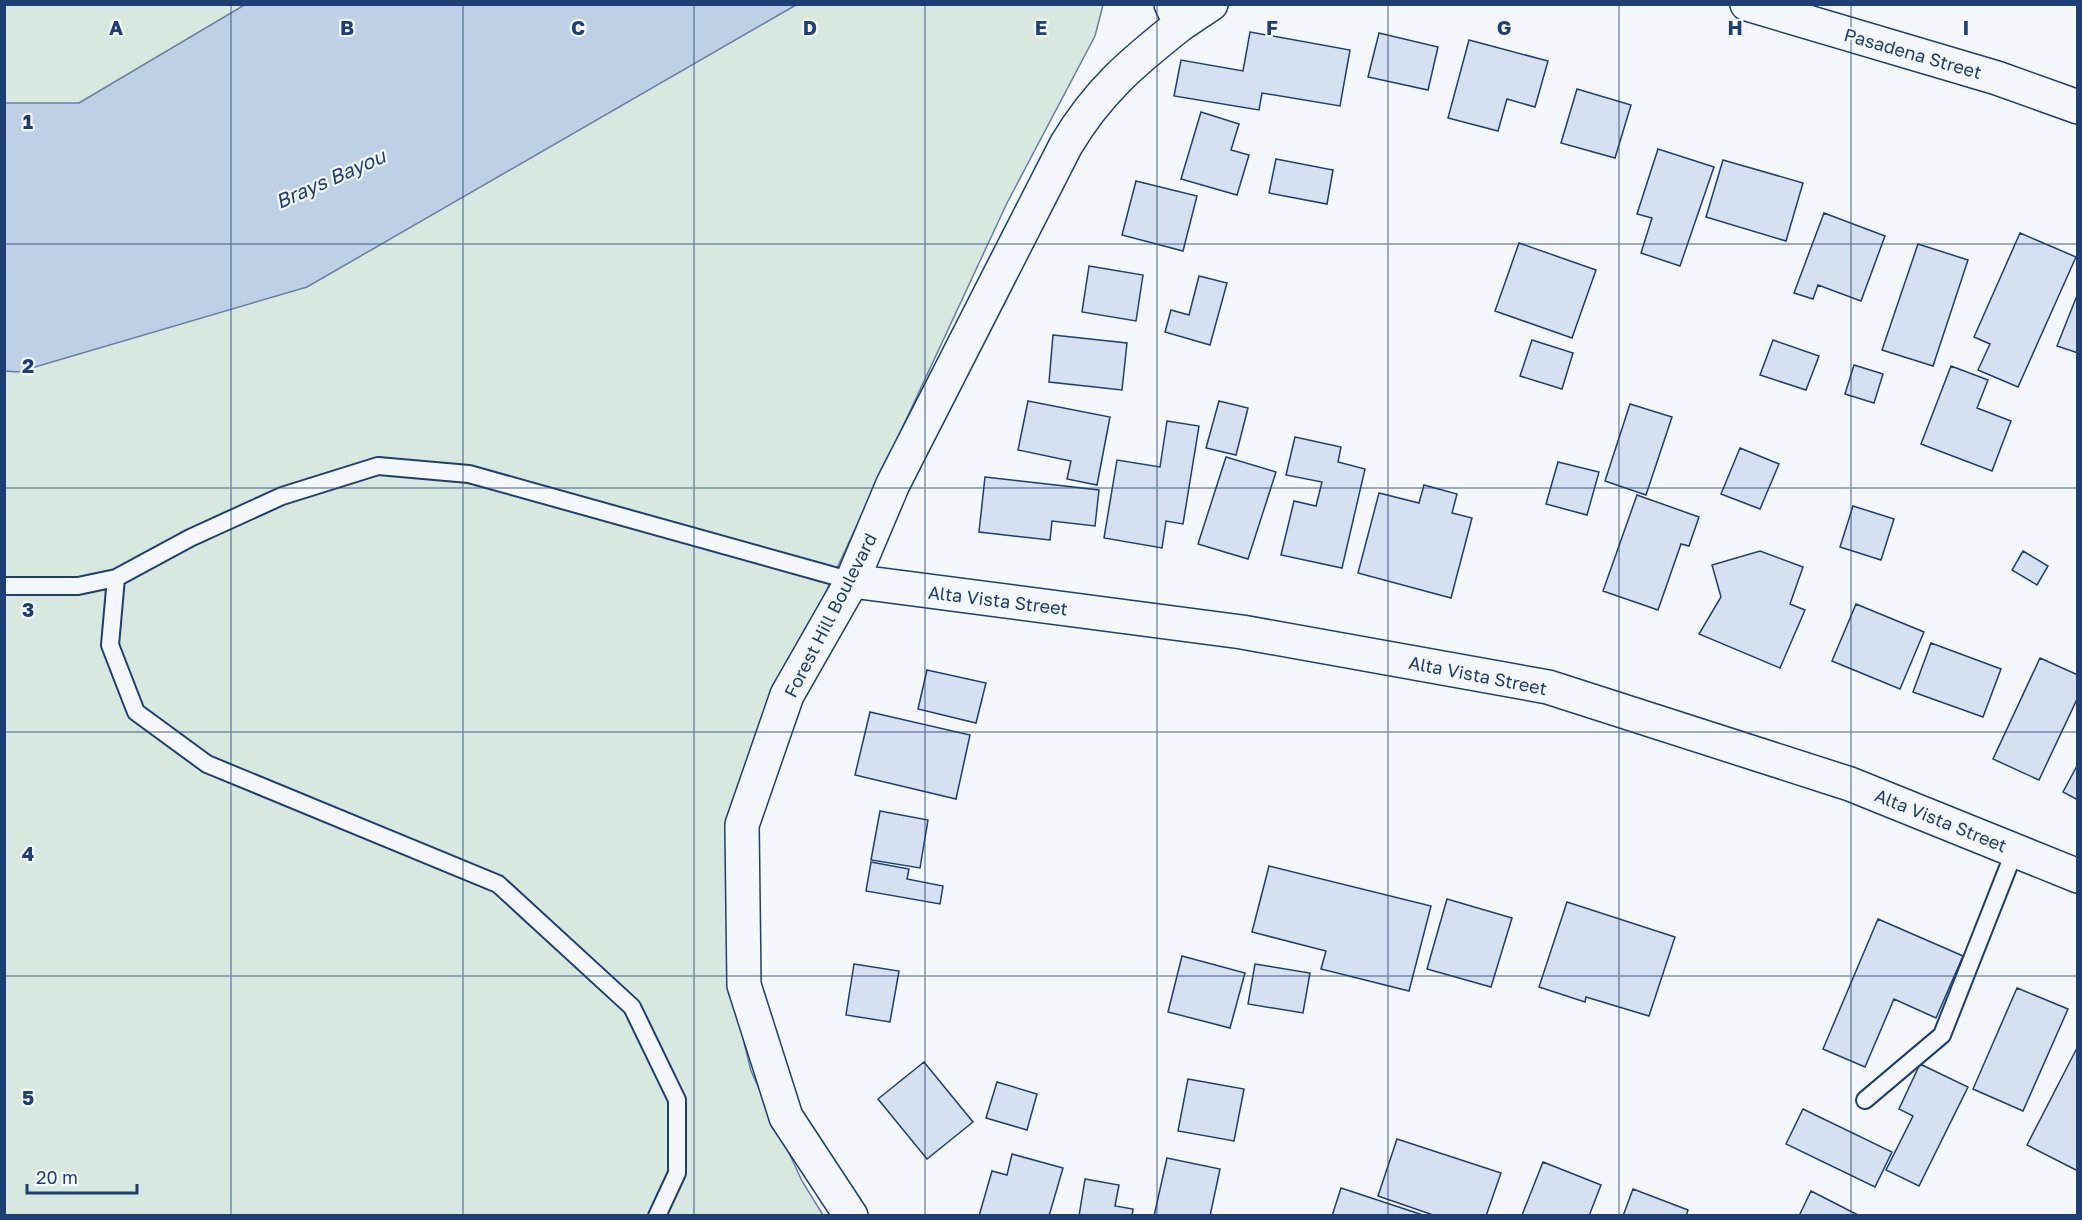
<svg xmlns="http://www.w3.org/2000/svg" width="2082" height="1220" font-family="'Golos Text',sans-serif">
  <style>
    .green { fill: #d7e8df; stroke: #687fa3; stroke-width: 1.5 }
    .water { fill: #bed0e5; stroke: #687fa3; stroke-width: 1.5 }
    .building { fill: #d5e0f0; stroke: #1d3f73; stroke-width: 1.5 }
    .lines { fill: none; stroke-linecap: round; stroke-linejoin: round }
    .lane-casing { stroke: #1d3f73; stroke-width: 20 }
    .street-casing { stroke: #1d3f73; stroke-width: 36 }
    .secondary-casing { stroke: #1d3f73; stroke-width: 36 }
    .lane { stroke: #f4f7fb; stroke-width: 16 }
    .street { stroke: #f4f7fb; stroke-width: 33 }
    .secondary { stroke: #f4f7fb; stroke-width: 33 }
    .grid { fill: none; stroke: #1d3f73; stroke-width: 1.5; stroke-opacity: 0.55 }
    .labels { text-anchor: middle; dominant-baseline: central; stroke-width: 4.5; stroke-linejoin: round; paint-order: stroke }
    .street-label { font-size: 18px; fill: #1d3f73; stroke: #f4f7fb }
    .water-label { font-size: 20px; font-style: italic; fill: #1d3f73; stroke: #f4f7fb }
    .grid-label { font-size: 20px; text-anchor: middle; font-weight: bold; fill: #1d3f73; stroke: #f4f7fb; stroke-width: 4.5; stroke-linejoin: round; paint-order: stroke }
  </style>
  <rect width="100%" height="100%" fill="#f4f7fb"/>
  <path class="green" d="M5,5H1103L1095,36L1007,203L803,641L759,746L729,981L751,1071L802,1181L823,1215L5,1216Z"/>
  <path class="water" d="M246,4H796V5L307,287L18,372L5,371V103H79Z"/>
  <path class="building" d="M1250,32L1350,50L1340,106L1262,93L1259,110L1174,96L1181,60L1243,71Z
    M1379,33L1438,47L1428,90L1368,77Z
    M1469,40L1548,61L1535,107L1507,99L1498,131L1448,118Z
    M1577,89L1631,105L1615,158L1561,143Z
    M1201,112L1239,124L1231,150L1249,155L1237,195L1181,179Z
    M1658,149L1714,167L1680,266L1641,253L1652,218L1637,214Z
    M1276,159L1333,170L1327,204L1269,193Z
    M1723,160L1803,183L1786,241L1706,217Z
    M1136,181L1197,196L1183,251L1122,235Z
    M1824,213L1885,236L1861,301L1818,285L1813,299L1794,293Z
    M2020,233L2076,257L2018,387L1978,370L1990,344L1974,337Z
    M1519,243L1596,270L1572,338L1495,311Z
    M1918,244L1968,260L1933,366L1882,350Z
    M1089,266L1143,275L1136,321L1082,312Z
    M1199,276L1227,283L1210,345L1165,332L1171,310L1189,315Z
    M2078,293V353L2057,346Z
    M1053,335L1127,343L1122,390L1049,382Z
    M1532,340L1573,353L1562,389L1520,376Z
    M1773,340L1819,356L1806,390L1760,375Z
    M1854,365L1883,374L1874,403L1845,394Z
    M1951,366L1988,380L1977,408L2011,421L1992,471L1921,444Z
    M1028,401L1110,417L1097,485L1067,479L1071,461L1018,450Z
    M1219,401L1248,408L1236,455L1206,448Z
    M1630,404L1672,417L1646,495L1605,481Z
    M1167,421L1199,426L1183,524L1166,521L1162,548L1104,538L1117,460L1160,467Z
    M1295,437L1341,447L1338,462L1365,469L1342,568L1281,555L1294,501L1316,506L1322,482L1286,475Z
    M1740,448L1779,464L1760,509L1721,494Z
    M1226,457L1276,472L1248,559L1198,544Z
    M1558,462L1599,472L1587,515L1546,504Z
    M985,477L1099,490L1095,526L1052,521L1050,540L979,532Z
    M1424,485L1457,494L1452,513L1472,518L1451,598L1358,573L1379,493L1419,503Z
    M1637,495L1699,517L1689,546L1681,544L1658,610L1603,591Z
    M1853,506L1894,519L1881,560L1840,547Z
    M1760,551L1803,567L1790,604L1805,610L1780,668L1699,634L1721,597L1712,565Z
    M2023,551L2048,566L2037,585L2012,570Z
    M1856,604L1924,632L1900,689L1832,661Z
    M1931,643L2001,669L1983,717L1913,692Z
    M2040,658L2078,675V697L2039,780L1993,759Z
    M927,670L986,683L976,723L918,709Z
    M870,712L970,735L956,799L855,775Z
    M2078,764V800L2063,792Z
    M880,811L928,820L920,868L871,860Z
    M871,862L909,869L907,879L943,886L940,904L866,891Z
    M1269,866L1431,906L1409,991L1321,969L1326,951L1252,932Z
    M1447,899L1512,918L1491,987L1427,969Z
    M1567,902L1675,937L1649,1016L1586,997L1585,1002L1539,987Z
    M1878,919L1963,956L1936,1018L1894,999L1865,1067L1823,1049Z
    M1182,956L1245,973L1230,1028L1168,1012Z
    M854,964L899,971L890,1022L846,1015Z
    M1255,964L1310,973L1303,1013L1248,1004Z
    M2017,988L2068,1009L2023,1111L1973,1089Z
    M2078,1046V1171L2027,1145Z
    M924,1062L973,1122L927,1159L878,1099Z
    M1920,1064L1968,1087L1919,1186L1886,1170L1913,1116L1899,1109Z
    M1188,1079L1244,1089L1234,1141L1178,1131Z
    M997,1082L1037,1094L1027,1130L986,1118Z
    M1803,1109L1892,1152L1875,1187L1786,1144Z
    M1397,1139L1501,1173L1486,1216H1436L1378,1196Z
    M1012,1154L1063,1168L1049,1216H979L992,1171L1007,1175Z
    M1167,1158L1220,1169L1210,1216H1154Z
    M1543,1162L1601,1185L1589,1216L1522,1215Z
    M1085,1179L1119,1185L1115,1206L1133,1209L1132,1216H1079Z
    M1341,1188L1426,1216H1332Z
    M1633,1189L1688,1210L1686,1216H1623Z
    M1811,1191L1858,1215V1216H1799Z"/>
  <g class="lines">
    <defs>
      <path id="lane" d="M116,578L110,645L136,712L207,764L498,884L632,1007L677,1100V1173L657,1216
        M4,586H78L116,578L190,538L282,496L378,466L469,474L852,581
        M1865,1100L1942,1035L2015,850"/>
      <path id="street" d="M852,581L1242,632L1548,687L1850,784L2078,876
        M851,1216L786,1117L744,985L742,825L787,695L852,581L893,484L1066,145C1098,91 1133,62 1181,24"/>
      <path id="secondary" d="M1171,4L1181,24L1211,4
        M1747,4L1997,78L2078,107"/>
    </defs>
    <use href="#lane" class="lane-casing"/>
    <use href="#street" class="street-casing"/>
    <use href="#secondary" class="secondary-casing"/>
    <use href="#lane" class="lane"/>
    <use href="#street" class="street"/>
    <use href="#secondary" class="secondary"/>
  </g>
  <path class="grid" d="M231,4V1216M463,4V1216M694,4V1216M925,4V1216M1157,4V1216M1388,4V1216M1619,4V1216M1851,4V1216M4,244H2078M4,488H2078M4,732H2078M4,976H2078"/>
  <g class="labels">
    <g class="street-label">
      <text transform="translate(1913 53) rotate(16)">Pasadena Street</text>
      <text transform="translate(998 600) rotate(7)">Alta Vista Street</text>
      <text transform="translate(830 615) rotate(-63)">Forest Hill Boulevard</text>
      <text transform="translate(1478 675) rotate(11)">Alta Vista Street</text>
      <text transform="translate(1941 820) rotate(22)">Alta Vista Street</text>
    </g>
    <g class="water-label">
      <text transform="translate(330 178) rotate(-24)">Brays Bayou</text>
    </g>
  </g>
  <g class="grid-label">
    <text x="116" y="35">A</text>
    <text x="347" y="35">B</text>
    <text x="578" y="35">C</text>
    <text x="810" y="35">D</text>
    <text x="1041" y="35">E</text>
    <text x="1272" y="35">F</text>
    <text x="1504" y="35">G</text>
    <text x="1735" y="35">H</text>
    <text x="1966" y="35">I</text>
    <text x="28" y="129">1</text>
    <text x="28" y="373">2</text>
    <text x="28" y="617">3</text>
    <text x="28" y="861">4</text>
    <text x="28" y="1105">5</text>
  </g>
  <rect width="2082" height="1220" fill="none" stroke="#1d3f73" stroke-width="12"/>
  <path d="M27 1184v9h110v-9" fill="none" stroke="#1d3f73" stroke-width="3"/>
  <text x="36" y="1184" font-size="18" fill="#1d3f73" stroke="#f4f7fb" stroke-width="4.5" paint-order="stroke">20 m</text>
</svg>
